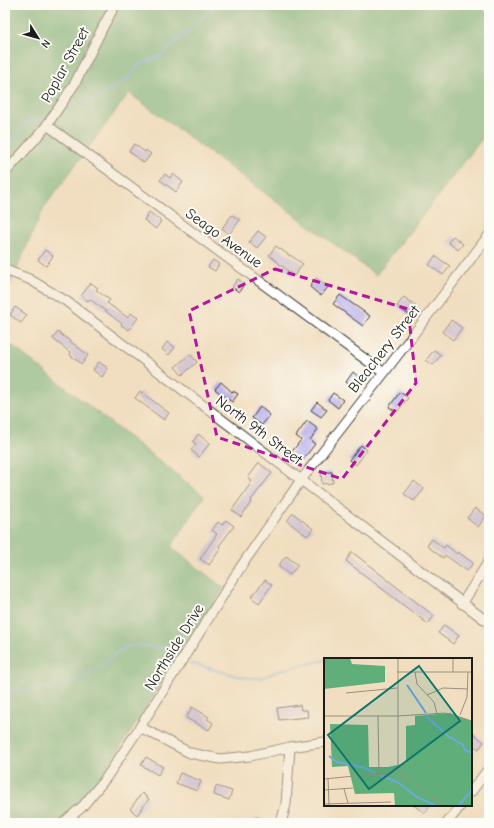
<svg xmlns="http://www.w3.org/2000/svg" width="494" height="828" font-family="'Comic Neue',sans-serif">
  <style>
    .forest { fill: #60af7a; stroke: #3e664b }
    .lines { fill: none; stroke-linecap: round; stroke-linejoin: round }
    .stream { stroke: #6fa7de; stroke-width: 2 }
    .building { fill: #b4abe9 }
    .minor-casing { stroke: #3c3935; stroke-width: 11 }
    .minor { stroke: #fff; stroke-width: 9 }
    .marked { fill: none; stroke: #b5179e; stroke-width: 3; stroke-dasharray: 8 5; stroke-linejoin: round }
    .labels { text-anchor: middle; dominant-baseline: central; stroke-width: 4; stroke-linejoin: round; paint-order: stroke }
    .street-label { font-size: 15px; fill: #1c1c1c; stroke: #fdfcf7 }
    .inset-river { fill: none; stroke: #6fa7de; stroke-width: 2 }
    .inset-road { fill: none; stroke: #9c907e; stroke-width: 1 }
    .view { fill: #0f766e; fill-opacity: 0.15; stroke: #0f766e; stroke-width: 2 }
    .inset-edge { fill: none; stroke: #1c1c1c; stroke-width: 2 }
  </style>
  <rect width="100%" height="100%" fill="#fdfcf7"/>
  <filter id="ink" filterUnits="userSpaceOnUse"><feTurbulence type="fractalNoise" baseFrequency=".025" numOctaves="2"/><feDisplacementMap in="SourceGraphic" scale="8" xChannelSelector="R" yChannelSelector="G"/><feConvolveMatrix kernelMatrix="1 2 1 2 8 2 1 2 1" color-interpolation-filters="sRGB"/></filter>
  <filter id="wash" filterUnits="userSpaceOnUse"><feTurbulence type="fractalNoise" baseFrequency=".012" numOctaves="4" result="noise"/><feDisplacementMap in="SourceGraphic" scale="16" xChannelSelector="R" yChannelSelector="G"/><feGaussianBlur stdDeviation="0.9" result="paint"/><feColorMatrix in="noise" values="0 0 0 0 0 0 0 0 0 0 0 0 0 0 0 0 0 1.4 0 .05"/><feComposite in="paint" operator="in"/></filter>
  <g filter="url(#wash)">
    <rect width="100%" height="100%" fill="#f1dec0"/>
    <path class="forest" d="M5,5H476L489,14V130L376,275L129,93L43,209L5,296Z
      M5,340L204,496L171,547L224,588L83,805L59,823H5Z"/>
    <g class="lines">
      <path class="stream" d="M63,110L69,107L93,101L107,91L129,78L138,65L159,57L217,5
        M5,145L17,136L26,123L48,117
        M191,663L237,676L251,678H261L281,670L325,660
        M5,690H22L64,685L77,679L104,663L124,647L140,645L173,650"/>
    </g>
    <g id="blocks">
      <path class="building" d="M134,144L145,152L146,150L151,154L144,163L129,151Z
        M165,174L170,178L173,174L183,182L176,192L160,180Z
        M149,212L161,221L156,229L144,220Z
        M232,215L240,220L229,234L222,228Z
        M258,231L266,237L257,248L249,242Z
        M453,236L463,244L458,250L448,242Z
        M276,246L290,256V255L303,264L294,276L269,255Z
        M45,250L53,256L46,266L38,260Z
        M435,256L450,266L443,275L429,265Z
        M213,260L219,264L215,271L208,267Z
        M316,278L328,287L321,296L310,287Z
        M238,279L244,284L239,292L232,287Z
        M91,283L98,288L96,290L110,300L107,303L127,317L131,313L138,318L129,330L121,325L122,324L90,299L88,301L81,296Z
        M340,295L370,316L363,326L333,304Z
        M404,297L416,306L409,315L397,306Z
        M15,307L27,315L21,323L10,315Z
        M451,320L462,328L453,340L442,332Z
        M58,332L88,355L82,364L70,355L71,353L53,339Z
        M167,342L175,347L169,355L162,349Z
        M434,350L441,355L433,365L426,360Z
        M190,354L197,362L182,375L175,367Z
        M99,362L108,368L102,377L93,370Z
        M353,372L360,378L353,388L346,382Z
        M221,382L232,392L233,391L238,394L232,402L223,395V396L215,389Z
        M140,391L169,413L164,420L135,398Z
        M400,392L408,398L397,412L389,407Z
        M333,393L343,400L338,408L328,400Z
        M317,402L327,410L321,417L311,410Z
        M260,407L270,415L262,425L252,418Z
        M307,421L318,429L310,440L315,444L301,462L290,454L301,440L296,436Z
        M198,434L210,443L199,457L191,450L196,444L193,442Z
        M361,445L367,450L356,465L349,460Z
        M259,463L272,473L251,500L252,501L241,517L232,510L249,486L252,481L248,478Z
        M321,472H332L333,483L322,484Z
        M414,481L424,489L414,501L404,494Z
        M475,508L486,516L478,527L467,518Z
        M293,513L313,529L307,536L287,521Z
        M226,520L234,526L219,546L221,548L209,565L200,559L217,534L212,530L218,522L222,525Z
        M432,539L444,548L446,545L457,554L458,552L473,563L467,571L445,555L443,558L427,546Z
        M352,552L434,616L428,624L346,561Z
        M286,556L298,565L290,575L278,566Z
        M265,580L272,585L259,603L251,597Z
        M444,625L459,636L453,644L438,633Z
        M300,705L301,710H307L308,717L279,720L277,708Z
        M192,707L209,717L207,719L213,723L209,730L186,718Z
        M473,733L484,742L479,749L471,744V736Z
        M146,757L163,767L158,775L141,765Z
        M180,773L201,781L197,791L176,783Z
        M216,786L232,791L229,800L214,795Z
        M142,793L149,799L137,815L130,809Z
        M413,805H431L425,813Z
        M256,817L270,823H253Z"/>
    </g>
  </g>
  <g filter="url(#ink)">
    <use href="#blocks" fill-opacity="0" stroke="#3c3935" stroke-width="1"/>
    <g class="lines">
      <defs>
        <path id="minor" d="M47,125L384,373
          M5,173L44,129L62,103L75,83L104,25L115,5
          M5,270L29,279L66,301L489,623
          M462,604L489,561
          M140,727L190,753L220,759L250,756L290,747L325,742
          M471,792L489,768
          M63,823L82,807L106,778L140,727L240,568L301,480L384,373L489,235
          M281,823L286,804L290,747
          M447,823L461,805"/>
      </defs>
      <use href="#minor" class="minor-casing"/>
      <use href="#minor" class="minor"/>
    </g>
  </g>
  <path d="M0 0H494V828H0ZM275,269L408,309L416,383L342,479L217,437L189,311Z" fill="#f1dec0" fill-opacity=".55" fill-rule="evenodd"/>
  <path class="marked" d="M275,269L408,309L416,383L342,479L217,437L189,311Z"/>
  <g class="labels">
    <g class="street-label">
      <text transform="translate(65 65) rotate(-61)">Poplar Street</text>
      <text transform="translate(224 238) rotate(36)">Seago Avenue</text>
      <text transform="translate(384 349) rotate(-52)">Bleachery Street</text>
      <text transform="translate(259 430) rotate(37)">North 9th Street</text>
      <text transform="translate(174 647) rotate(-58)">Northside Drive</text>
    </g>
  </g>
  <g transform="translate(324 658)">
    <rect width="148" height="148" fill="#f1dec0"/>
    <path d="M0,0H26L28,6L61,8V24L0,31ZM126,55L148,63V148H71L70,135L31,136L24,108L8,109L6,66L44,67L45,109H64L82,105V68L91,67V58Z" fill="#60af7a"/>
    <path class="inset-river" d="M83,27L102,55M102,58L124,78L139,87L141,92L148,95M5,98L13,104L38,109L52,115M56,117L75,125L93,139L112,148M134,148L148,132"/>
    <path class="inset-road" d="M74,0V109L80,118L122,148M129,0V14M73,14H148M91,14L93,26L110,44L113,56M22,35L73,30M103,37L119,30L144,31M136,57L143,39L144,14M0,58H73L121,55L148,63M54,58L55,115M4,120L5,147M0,121L51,116L79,118M20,131L24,145M0,132L29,130M0,146L67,144"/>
    <path class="view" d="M95,8L136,63L45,131L4,77Z"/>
    <rect width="148" height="148" class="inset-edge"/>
  </g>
  <rect width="494" height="828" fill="none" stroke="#fdfcf7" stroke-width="20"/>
  <g transform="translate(38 38) rotate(127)" stroke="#fdfcf7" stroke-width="3" paint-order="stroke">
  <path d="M0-3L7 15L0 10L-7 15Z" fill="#1c1c1c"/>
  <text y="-6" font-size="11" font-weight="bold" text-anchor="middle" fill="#1c1c1c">N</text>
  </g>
</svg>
